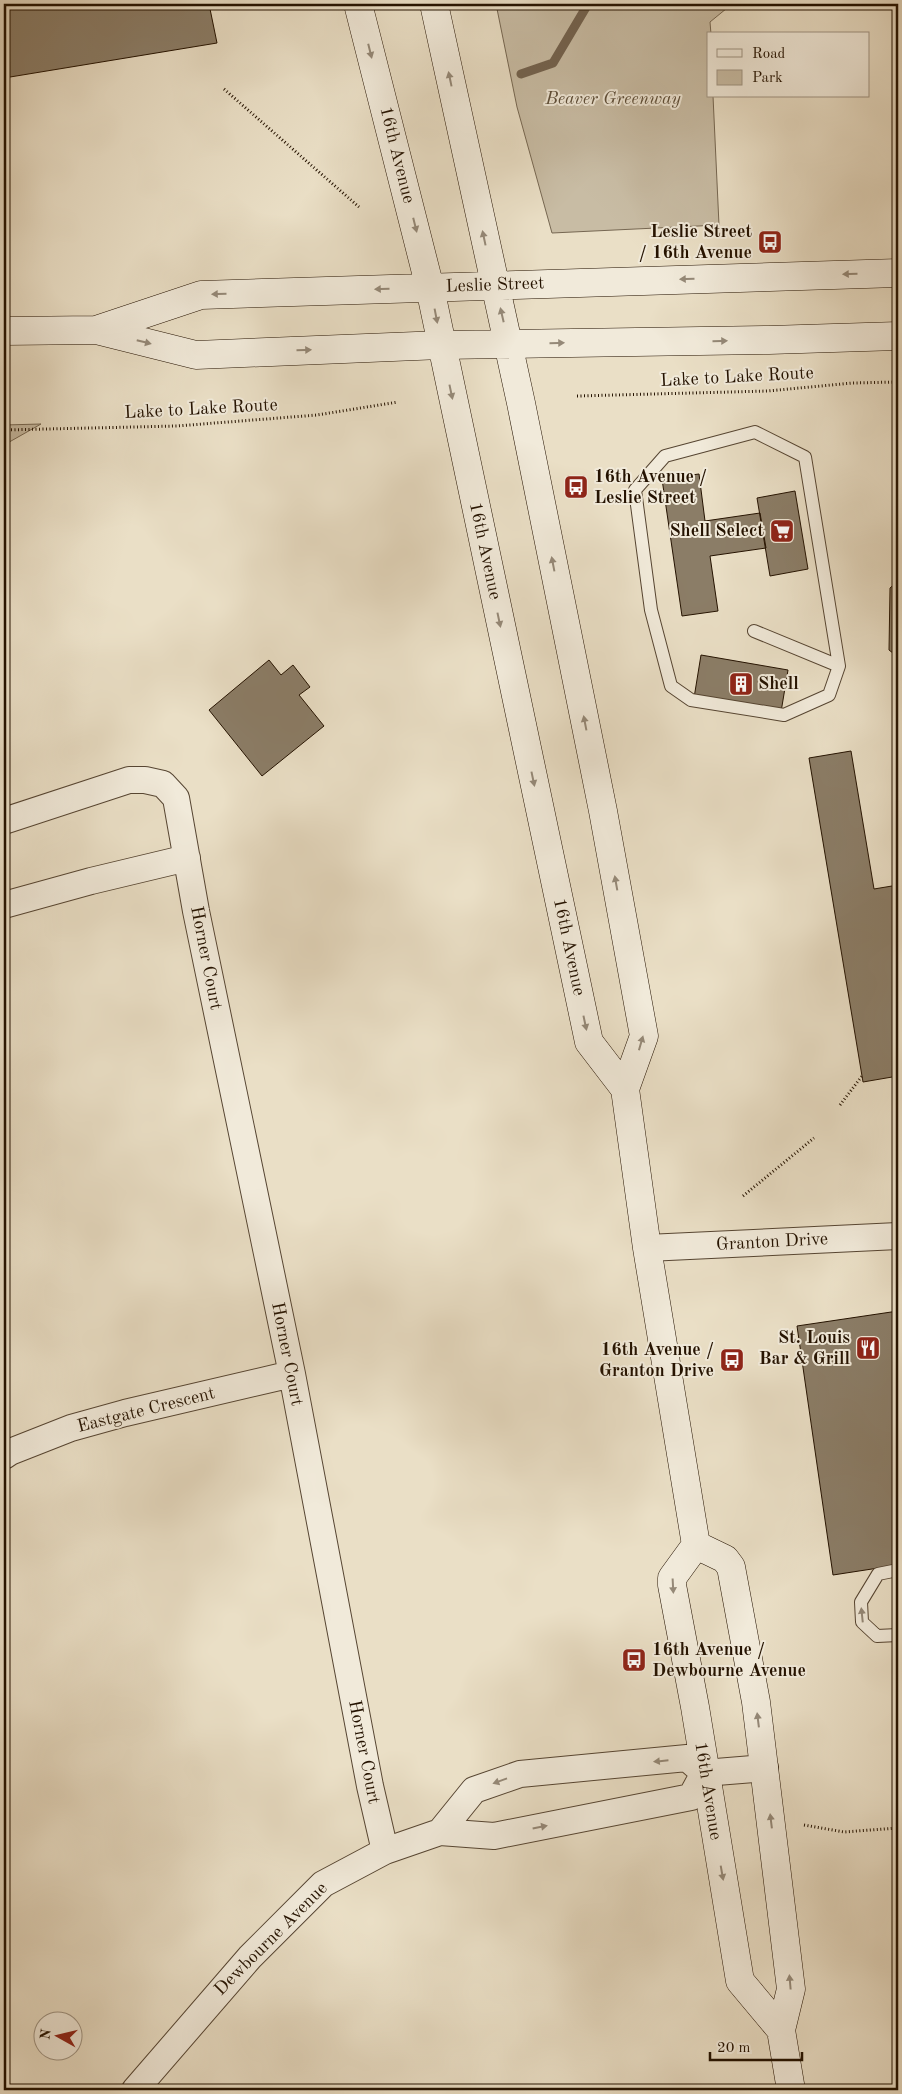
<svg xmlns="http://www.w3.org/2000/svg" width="902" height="2094" font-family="'Old Standard TT',serif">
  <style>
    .green { fill: #c8bca4; stroke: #766752 }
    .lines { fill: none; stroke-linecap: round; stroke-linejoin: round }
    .stream { stroke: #73634f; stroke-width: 9 }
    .building { fill: #8b7d67; stroke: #241200 }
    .lane-casing { stroke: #564532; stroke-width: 14 }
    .street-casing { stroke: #564532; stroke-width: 28 }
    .secondary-casing { stroke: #241200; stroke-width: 29 }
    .path { stroke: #241200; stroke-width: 3; stroke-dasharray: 1 2.5; stroke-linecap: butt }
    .lane { stroke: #f1eada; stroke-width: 12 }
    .street { stroke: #f1eada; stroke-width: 26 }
    .secondary { stroke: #f1eada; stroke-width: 28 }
    .oneway { fill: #958978 }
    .labels { text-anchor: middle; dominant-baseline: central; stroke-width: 4; stroke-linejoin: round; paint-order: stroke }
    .park-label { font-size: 18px; font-style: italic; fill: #5d4e39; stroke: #f1eada }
    .street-label { font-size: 18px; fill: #241200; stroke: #f1eada }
    .poi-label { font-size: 18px; font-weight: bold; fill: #241200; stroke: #f1eada; text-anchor: end }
  </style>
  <rect width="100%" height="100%" fill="#eadfc6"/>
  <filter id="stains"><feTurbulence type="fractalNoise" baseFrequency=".004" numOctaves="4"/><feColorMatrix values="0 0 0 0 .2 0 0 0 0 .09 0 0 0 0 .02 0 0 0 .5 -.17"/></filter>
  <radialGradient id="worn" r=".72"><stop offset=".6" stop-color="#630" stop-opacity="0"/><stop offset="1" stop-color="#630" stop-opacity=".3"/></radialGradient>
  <path class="green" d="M496,4H732L710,22L711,34H708V96H713L719,225L552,233L517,107Z
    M41,424L4,445V425Z"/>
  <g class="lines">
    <path class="stream" d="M521,74L553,63L588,4"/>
  </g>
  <path class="building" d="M4,4H209L217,43L4,78Z
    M699,474L705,521L760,513L766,548L710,556L718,611L682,616L662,479Z
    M795,491L808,569L770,576L757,498Z
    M898,581V657L889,650L890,588Z
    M701,655L788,670L781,712L694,698Z
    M269,660L281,675L293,665L310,687L299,695L324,726L262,776L209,710Z
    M851,751L874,889L898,885V1076L863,1082L809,758Z
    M898,1311V1565L833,1575L797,1326Z"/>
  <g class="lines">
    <defs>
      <path id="lane" d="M754,631L839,666L805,457L755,432L665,456L635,490L651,610L671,686L691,700L784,715L829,695L839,666
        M898,1570L878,1574L861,1602L862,1622L877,1636L898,1635"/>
      <path id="street" d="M4,821L129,780H145L163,784L176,798L196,911L292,1374L370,1786L385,1851
        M4,905L91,881L187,858
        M647,1248L898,1236
        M4,1456L10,1452L71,1428L125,1413L292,1374
        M440,1832L474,1790L520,1774L687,1758L704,1773L765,1768
        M135,2090L250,1957L323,1884L385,1851L440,1832L494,1836L691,1797L704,1773"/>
      <path id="secondary" d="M358,4L430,288L589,1042L625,1089
        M434,4L521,403L603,811L644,1036L625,1089L647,1248L696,1545L672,1578V1585L695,1707L740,1981L781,2030
        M96,330L201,295L898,273
        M4,331L96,330L196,355L441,345L769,340L898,336
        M696,1545L725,1559L731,1567L756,1702L791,1989L781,2030L791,2090"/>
    </defs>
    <use href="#lane" class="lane-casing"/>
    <use href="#street" class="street-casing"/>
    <use href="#secondary" class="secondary-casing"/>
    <path class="path" d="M224,89L359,207
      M577,396L768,391L852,383L898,382
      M4,430L177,426L317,415L398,402
      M840,1105L862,1076
      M743,1196L814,1138
      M804,1825L844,1832L898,1828"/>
    <use href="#lane" class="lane"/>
    <use href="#street" class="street"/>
    <use href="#secondary" class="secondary"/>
  </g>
  <defs><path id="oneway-solid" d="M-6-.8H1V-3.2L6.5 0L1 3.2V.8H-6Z" transform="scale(1.25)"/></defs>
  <g class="oneway">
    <use href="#oneway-solid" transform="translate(370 51) rotate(76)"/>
    <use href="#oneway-solid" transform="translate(450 79) rotate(-102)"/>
    <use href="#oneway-solid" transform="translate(415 225) rotate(76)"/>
    <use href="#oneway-solid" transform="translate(484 238) rotate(-102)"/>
    <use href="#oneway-solid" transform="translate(850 274) rotate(178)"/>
    <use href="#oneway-solid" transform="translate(687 279) rotate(178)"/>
    <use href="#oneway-solid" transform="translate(382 289) rotate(178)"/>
    <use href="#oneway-solid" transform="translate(219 294) rotate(178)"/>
    <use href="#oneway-solid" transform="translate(502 315) rotate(-103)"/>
    <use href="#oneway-solid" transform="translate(436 316) rotate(79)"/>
    <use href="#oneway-solid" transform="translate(720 341) rotate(-1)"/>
    <use href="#oneway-solid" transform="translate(144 342) rotate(14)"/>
    <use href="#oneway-solid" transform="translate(557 343) rotate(-1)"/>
    <use href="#oneway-solid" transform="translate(304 350) rotate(-2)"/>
    <use href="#oneway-solid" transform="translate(451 392) rotate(78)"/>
    <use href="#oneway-solid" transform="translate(553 564) rotate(-101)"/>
    <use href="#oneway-solid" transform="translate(499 620) rotate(78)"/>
    <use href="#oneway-solid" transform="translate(585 723) rotate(-101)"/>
    <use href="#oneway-solid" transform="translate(533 779) rotate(78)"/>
    <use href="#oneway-solid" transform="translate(616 883) rotate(-100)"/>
    <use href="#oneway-solid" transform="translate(585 1023) rotate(78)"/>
    <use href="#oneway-solid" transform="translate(641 1043) rotate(-74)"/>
    <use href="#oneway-solid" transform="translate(673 1586) rotate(87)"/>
    <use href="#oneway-solid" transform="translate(862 1615) rotate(-96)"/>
    <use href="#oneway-solid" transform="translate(758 1720) rotate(-97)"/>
    <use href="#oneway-solid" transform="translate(661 1761) rotate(174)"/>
    <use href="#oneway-solid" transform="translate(500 1781) rotate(160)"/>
    <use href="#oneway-solid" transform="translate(771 1821) rotate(-97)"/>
    <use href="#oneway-solid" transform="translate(540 1827) rotate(-11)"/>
    <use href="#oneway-solid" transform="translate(722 1873) rotate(80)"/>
    <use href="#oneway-solid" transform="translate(790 1982) rotate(-95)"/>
  </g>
  <defs>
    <symbol id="bus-square" viewBox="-11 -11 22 22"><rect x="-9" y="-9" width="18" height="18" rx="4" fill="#8f2418" stroke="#f1eada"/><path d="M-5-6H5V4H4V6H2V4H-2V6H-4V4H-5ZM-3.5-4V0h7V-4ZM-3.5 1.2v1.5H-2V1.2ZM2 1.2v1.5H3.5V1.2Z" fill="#fff"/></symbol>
    <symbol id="supermarket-square" viewBox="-11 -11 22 22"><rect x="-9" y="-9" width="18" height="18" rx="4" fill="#8f2418" stroke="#f1eada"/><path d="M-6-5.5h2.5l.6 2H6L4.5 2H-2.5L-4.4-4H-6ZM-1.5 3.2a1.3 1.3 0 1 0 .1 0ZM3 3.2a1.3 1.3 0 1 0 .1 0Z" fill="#fff"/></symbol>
    <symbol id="building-square" viewBox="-11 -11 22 22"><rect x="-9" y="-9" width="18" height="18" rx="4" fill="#8f2418" stroke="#f1eada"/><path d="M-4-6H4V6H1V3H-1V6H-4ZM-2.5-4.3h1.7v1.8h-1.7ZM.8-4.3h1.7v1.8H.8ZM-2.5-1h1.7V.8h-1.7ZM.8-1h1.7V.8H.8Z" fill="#fff"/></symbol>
    <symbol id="restaurant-square" viewBox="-11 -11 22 22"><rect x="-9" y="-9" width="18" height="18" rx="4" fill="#8f2418" stroke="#f1eada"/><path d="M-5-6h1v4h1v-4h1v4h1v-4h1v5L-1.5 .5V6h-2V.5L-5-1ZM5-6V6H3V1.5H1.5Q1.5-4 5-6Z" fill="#fff"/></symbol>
  </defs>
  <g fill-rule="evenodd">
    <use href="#bus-square" x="756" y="228" width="28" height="28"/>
    <use href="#bus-square" x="562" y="473" width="28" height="28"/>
    <use href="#supermarket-square" x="768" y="517" width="28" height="28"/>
    <use href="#building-square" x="727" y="670" width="28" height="28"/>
    <use href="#restaurant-square" x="854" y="1334" width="28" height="28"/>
    <use href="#bus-square" x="718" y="1346" width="28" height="28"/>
    <use href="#bus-square" x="620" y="1646" width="28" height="28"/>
  </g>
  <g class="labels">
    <g class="park-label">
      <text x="613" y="99">Beaver Greenway</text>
    </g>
    <g class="street-label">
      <text transform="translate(397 155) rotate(76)">16th Avenue</text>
      <text transform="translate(495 285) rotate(-2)">Leslie Street</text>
      <text transform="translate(737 377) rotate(-3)">Lake to Lake Route</text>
      <text transform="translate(201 409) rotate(-3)">Lake to Lake Route</text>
      <text transform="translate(485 551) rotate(78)">16th Avenue</text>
      <text transform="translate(569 947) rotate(78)">16th Avenue</text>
      <text transform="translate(206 958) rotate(79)">Horner Court</text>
      <text transform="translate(772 1242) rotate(-3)">Granton Drive</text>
      <text transform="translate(287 1354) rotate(79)">Horner Court</text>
      <text transform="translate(146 1410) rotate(-14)">Eastgate Crescent</text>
      <text transform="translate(364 1752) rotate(79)">Horner Court</text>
      <text transform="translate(708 1791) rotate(81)">16th Avenue</text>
      <text transform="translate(271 1939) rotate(-45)">Dewbourne Avenue</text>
    </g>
    <g class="poi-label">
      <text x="752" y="232">Leslie Street<tspan x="752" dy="21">/ 16th Avenue</tspan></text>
      <text x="594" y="477" text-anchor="start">16th Avenue /<tspan x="594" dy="21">Leslie Street</tspan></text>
      <text x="764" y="531">Shell Select</text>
      <text x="758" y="684" text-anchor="start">Shell</text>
      <text x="850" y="1338">St. Louis<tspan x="850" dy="21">Bar &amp; Grill</tspan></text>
      <text x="714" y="1350">16th Avenue /<tspan x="714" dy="21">Granton Drive</tspan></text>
      <text x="652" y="1650" text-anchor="start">16th Avenue /<tspan x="652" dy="21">Dewbourne Avenue</tspan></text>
    </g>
  </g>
  <rect width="902" height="2094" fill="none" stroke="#eadfc6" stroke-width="20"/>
  <rect x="5" y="5" width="892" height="2084" fill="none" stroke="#241200" stroke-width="2.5"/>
  <rect x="10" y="10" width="882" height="2074" fill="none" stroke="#241200"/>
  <rect x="707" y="32" width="162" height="65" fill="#f1eada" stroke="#9f9483"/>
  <rect x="717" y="49" width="25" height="8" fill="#f1eada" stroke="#9f9483"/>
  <text x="752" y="58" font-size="15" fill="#241200">Road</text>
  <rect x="717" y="70" width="25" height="15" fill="#c8bca4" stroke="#9f9483"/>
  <text x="752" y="82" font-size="15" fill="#241200">Park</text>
  <g transform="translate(58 2036) rotate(278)"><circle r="24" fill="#f1eada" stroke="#9f9483"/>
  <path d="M0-4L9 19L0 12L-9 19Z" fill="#8f2418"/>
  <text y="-8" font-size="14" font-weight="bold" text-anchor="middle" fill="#241200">N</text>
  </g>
  <path d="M710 2052v8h92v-8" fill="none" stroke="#241200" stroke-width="2.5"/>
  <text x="717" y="2052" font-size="15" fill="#241200" stroke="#f1eada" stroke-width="4" paint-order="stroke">20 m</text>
  <rect width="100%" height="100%" filter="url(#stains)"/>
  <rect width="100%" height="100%" fill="url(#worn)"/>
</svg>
